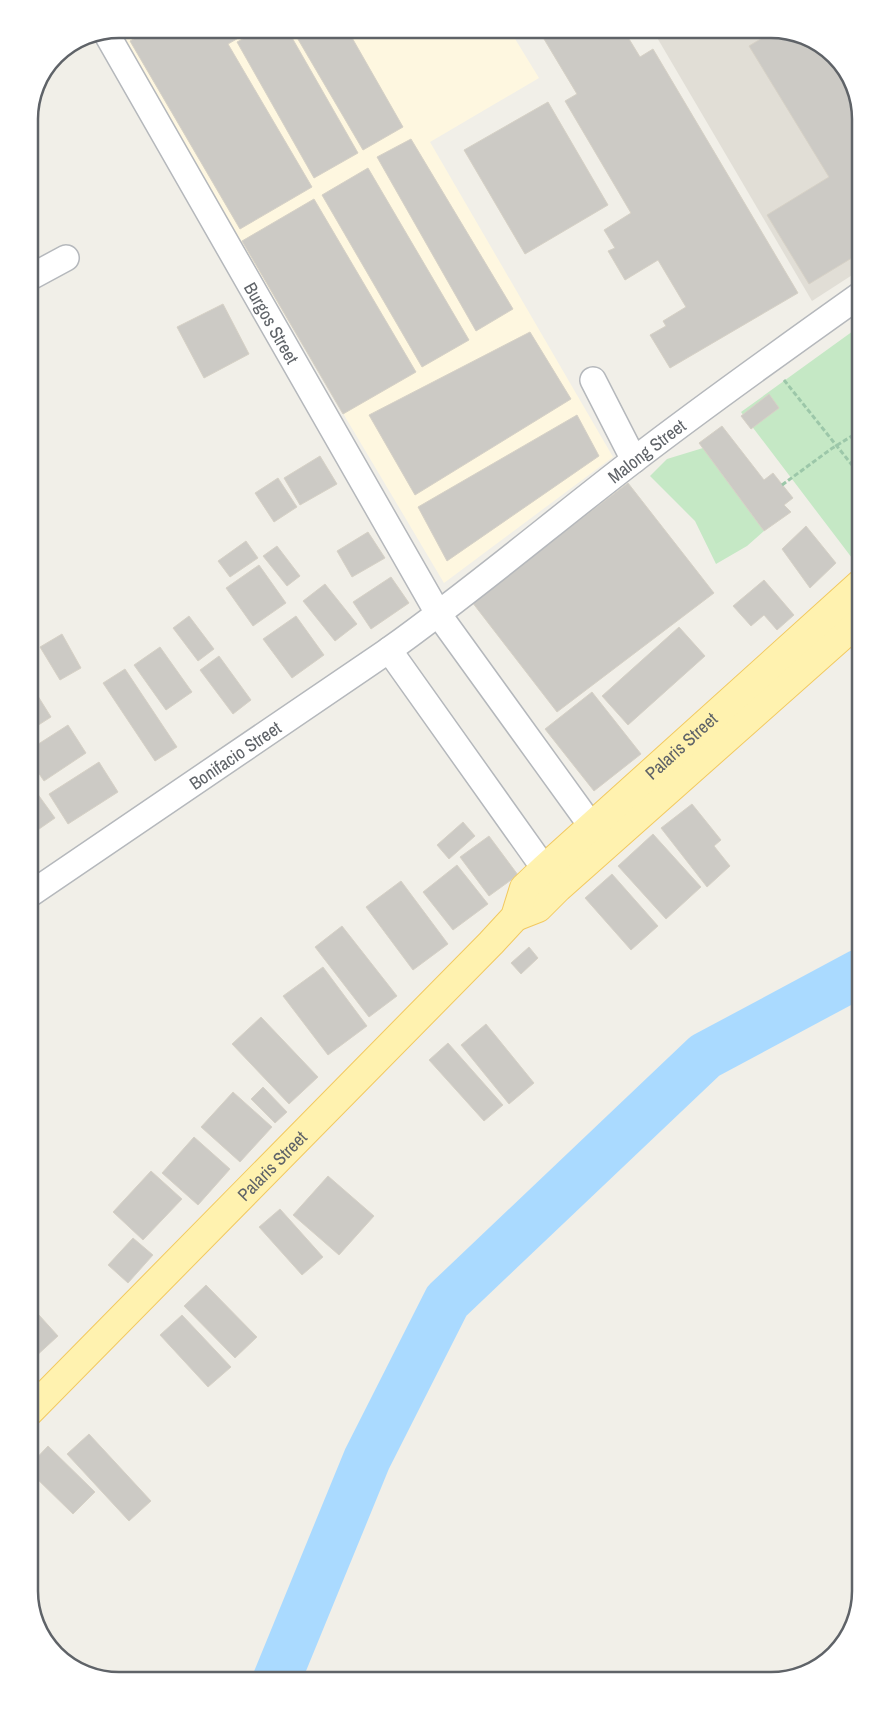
<svg xmlns="http://www.w3.org/2000/svg" width="889" height="1710" font-family="'Archivo Narrow',sans-serif">
  <style>
    .commercial { fill: #fef7e0 }
    .education { fill: #e1ded6 }
    .green { fill: #c5e8c5 }
    .lines { fill: none; stroke-linecap: round; stroke-linejoin: round }
    .river { stroke: #aadaff; stroke-width: 48 }
    .building { fill: #cccac5; stroke: #d6d1c6 }
    .minor-casing { stroke: #b5b8bc; stroke-width: 28 }
    .major-casing { stroke: #f2c960; stroke-width: 30 }
    .path { stroke: #9cc7a9; stroke-width: 3; stroke-dasharray: 5 2.5; stroke-linecap: butt }
    .minor { stroke: #fff; stroke-width: 25 }
    .major { stroke: #fff2af; stroke-width: 28 }
    .labels { text-anchor: middle; dominant-baseline: central; stroke-width: 4; stroke-linejoin: round; paint-order: stroke }
    .street-label { font-size: 18px; fill: #5f6368; stroke: #fff }
    .rim { fill: none; stroke: #5f6368; stroke-width: 2.5 }
  </style>
  <rect width="100%" height="100%" fill="#f1efe8"/>
  <path class="commercial" d="M509,29L539,78L430,142L613,457L444,583L115,30Z"/>
  <path class="education" d="M652,29H776L825,47L853,84L860,119V270L812,301Z"/>
  <path class="green" d="M860,326V551L852,558L741,412Z
    M703,448L764,531L747,546L716,564L695,521L650,476L667,459Z"/>
  <g class="lines">
    <path class="river" d="M276,1681L367,1459L447,1301L705,1056L860,973"/>
  </g>
  <path class="building" d="M152,29H254L228,44L312,187L240,229L130,41Z
    M261,29H287L358,153L314,178L237,42Z
    M292,29H347L403,127L363,150Z
    M538,29H623L640,57L653,49L798,293L670,368L650,335L666,326L663,321L686,307L658,260L625,280L608,251L615,248L604,230L631,213L565,101L577,94Z
    M777,29L825,47L853,84L860,119V253L809,284L767,215L829,177L749,46Z
    M548,102L608,205L525,254L464,150Z
    M411,139L513,309L476,331L377,157Z
    M368,168L469,340L422,367L322,195Z
    M314,199L416,372L343,414L242,241Z
    M223,304L249,354L204,378L177,327Z
    M530,332L571,399L415,495L369,415Z
    M769,394L779,408L751,429L741,416Z
    M577,415L599,456L447,561L418,507Z
    M722,426L764,480L773,473L793,498L784,505L791,512L764,531L699,443Z
    M320,456L337,484L300,505L284,478Z
    M278,478L297,507L274,522L255,493Z
    M628,483L714,593L557,712L472,602Z
    M806,526L836,563L810,588L782,549Z
    M368,532L385,558L352,577L337,551Z
    M246,541L258,558L230,577L218,561Z
    M277,546L300,576L287,586L263,556Z
    M259,565L286,603L253,626L226,588Z
    M391,577L409,603L371,629L353,602Z
    M764,580L794,615L777,630L764,615L751,626L733,606Z
    M325,584L357,624L335,641L303,601Z
    M189,616L214,649L198,661L173,628Z
    M296,616L324,655L292,678L263,639Z
    M679,627L705,656L628,725L602,696Z
    M62,634L81,668L60,680L40,647Z
    M160,647L192,692L166,710L134,665Z
    M219,656L251,700L233,714L200,670Z
    M125,669L177,747L155,761L103,683Z
    M592,692L641,754L594,791L545,729Z
    M36,693L51,717L29,731V697Z
    M68,725L86,753L44,781L29,759V750Z
    M99,762L118,792L68,824L49,794Z
    M29,782L55,818L29,836Z
    M692,804L721,840L714,846L730,866L707,887L661,828Z
    M463,822L475,836L449,859L437,845Z
    M653,834L701,887L666,919L618,866Z
    M489,836L518,875L489,896L460,857Z
    M457,865L488,904L453,930L423,892Z
    M612,874L658,926L631,950L585,898Z
    M401,881L448,944L413,970L366,907Z
    M342,926L397,996L369,1017L315,947Z
    M529,947L538,958L521,974L511,963Z
    M323,967L367,1026L328,1055L283,996Z
    M261,1017L318,1077L289,1104L232,1044Z
    M486,1024L534,1083L509,1104L461,1045Z
    M448,1043L503,1105L484,1121L429,1060Z
    M263,1087L287,1112L275,1123L251,1099Z
    M233,1092L272,1127L240,1162L201,1127Z
    M194,1137L230,1169L198,1205L162,1173Z
    M151,1171L182,1199L143,1240L113,1212Z
    M328,1176L374,1216L339,1255L293,1215Z
    M280,1209L323,1257L302,1275L259,1227Z
    M133,1238L153,1255L128,1283L108,1265Z
    M206,1285L257,1337L235,1358L184,1306Z
    M29,1304L58,1336L34,1358L29,1352Z
    M182,1315L231,1367L208,1387L160,1335Z
    M89,1434L151,1501L129,1521L67,1454Z
    M48,1446L95,1492L73,1514L29,1471V1466Z"/>
  <g class="lines">
    <defs>
      <g id="minor">
        <path id="s1" d="M105,31L439,615L603,842"/>
        <path d="M29,278L66,258"/>
        <path d="M593,380L634,460"/>
        <path d="M389,650L556,885"/>
        <path id="s2" d="M29,895L389,650C473,590 552,523 634,460C708,403 784,349 860,295"/>
      </g>
      <g id="major">
        <path d="M515,917L538,908L558,888L860,620"/>
        <path id="s3" d="M29,1412L491,943L515,917L524,888L544,869L860,584"/>
      </g>
    </defs>
    <use href="#minor" class="minor-casing"/>
    <use href="#major" class="major-casing"/>
    <path class="path" d="M784,380L860,475
      M782,485L831,449L860,431"/>
    <use href="#minor" class="minor"/>
    <use href="#major" class="major"/>
  </g>
  <g class="labels">
    <g class="street-label">
      <text stroke="none"><textPath href="#s1" startOffset="336">Burgos Street</textPath></text>
      <text stroke="none"><textPath href="#s2" startOffset="761">Malong Street</textPath></text>
      <text stroke="none"><textPath href="#s3" startOffset="936">Palaris Street</textPath></text>
      <text stroke="none"><textPath href="#s2" startOffset="249">Bonifacio Street</textPath></text>
      <text stroke="none"><textPath href="#s3" startOffset="346">Palaris Street</textPath></text>
    </g>
  </g>
  <path d="M0 0H889V1710H0ZM119 38H771A81 81 0 0 1 852 119V1591A81 81 0 0 1 771 1672H119A81 81 0 0 1 38 1591V119A81 81 0 0 1 119 38Z" fill="#fff" fill-rule="evenodd"/>
  <path class="rim" d="M119 38H771A81 81 0 0 1 852 119V1591A81 81 0 0 1 771 1672H119A81 81 0 0 1 38 1591V119A81 81 0 0 1 119 38Z"/>
</svg>
